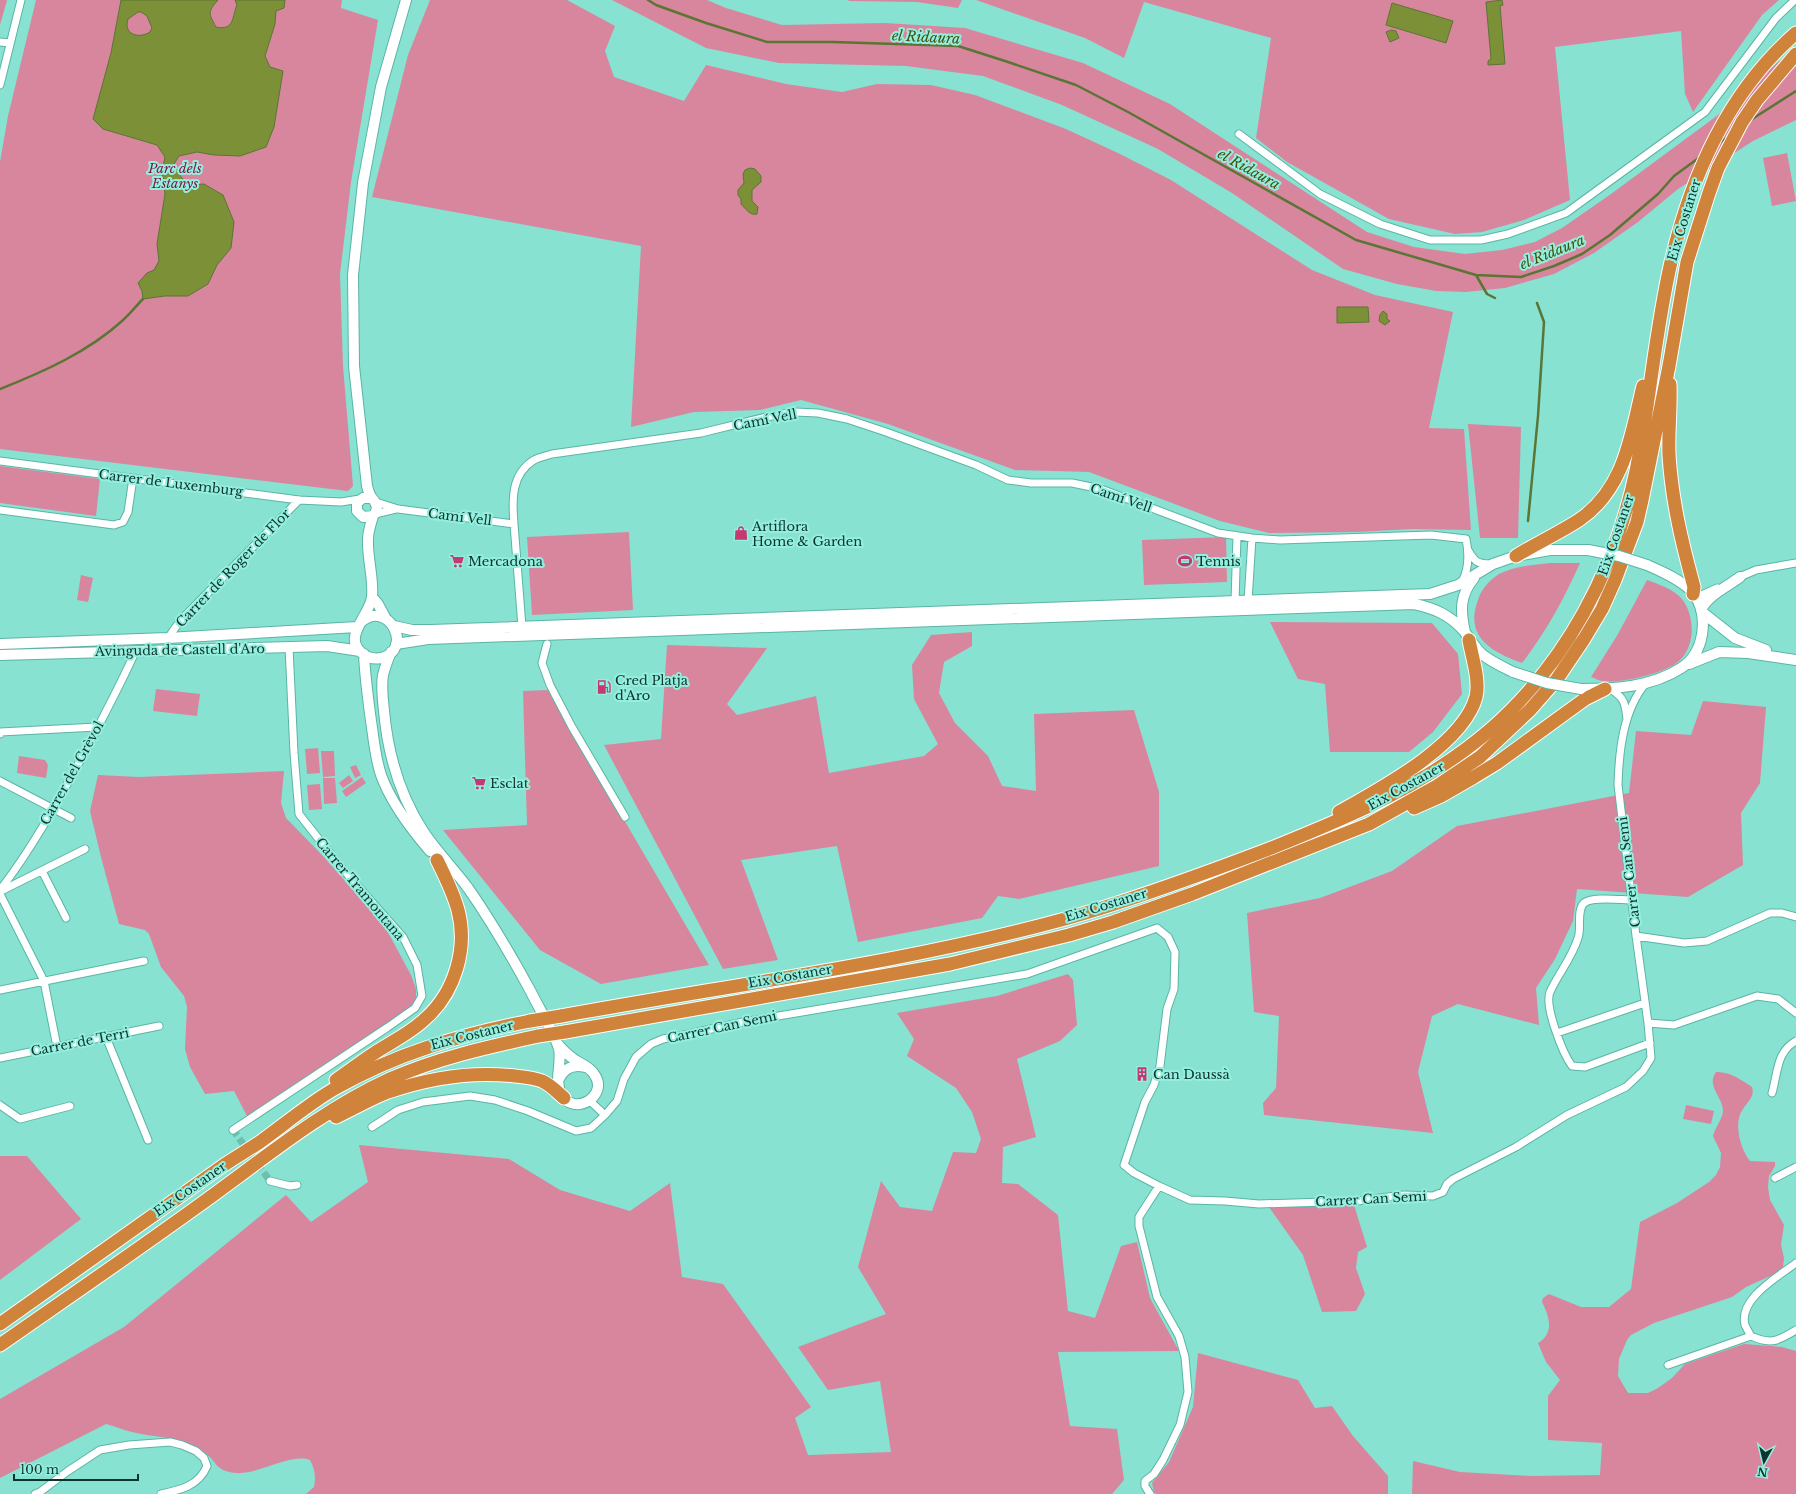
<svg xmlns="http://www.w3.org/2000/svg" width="1796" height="1494" font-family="'Libre Baskerville',serif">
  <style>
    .green { fill: #d8869e }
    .water { fill: #7c9137; stroke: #5a7534; fill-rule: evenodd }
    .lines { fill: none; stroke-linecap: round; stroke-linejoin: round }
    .stream { stroke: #5a7534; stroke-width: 2.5 }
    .street-tunnel { stroke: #6ebfb0; stroke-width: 7; stroke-dasharray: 7 3.5; stroke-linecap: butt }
    .street-casing { stroke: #5ab5a5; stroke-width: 9 }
    .secondary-casing { stroke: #5ab5a5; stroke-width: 12 }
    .highway-casing { stroke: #fff; stroke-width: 15 }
    .street { stroke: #fff; stroke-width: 7 }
    .secondary { stroke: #fff; stroke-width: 10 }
    .highway { stroke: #cf833b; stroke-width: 13 }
    .secondary-bridge-casing { stroke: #5ab5a5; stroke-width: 12; stroke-linecap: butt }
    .highway-bridge-casing { stroke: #fff; stroke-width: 15; stroke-linecap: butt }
    .secondary-bridge { stroke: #fff; stroke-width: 10 }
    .highway-bridge { stroke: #cf833b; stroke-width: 13 }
    .labels { text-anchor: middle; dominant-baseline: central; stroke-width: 4; stroke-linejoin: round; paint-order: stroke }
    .park-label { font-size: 13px; font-style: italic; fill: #821344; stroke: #94efde }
    .street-label { font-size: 13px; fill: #0c342e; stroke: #94efde }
    .poi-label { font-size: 13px; fill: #0c342e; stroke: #94efde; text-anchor: start }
    .water-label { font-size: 14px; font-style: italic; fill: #43500e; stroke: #94efde }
  </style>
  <rect width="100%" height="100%" fill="#87e2d1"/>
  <path class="green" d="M0,0H7L0,25Z
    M36,0H342L341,8L378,20L351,182L340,274L343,366L353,486L348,491L0,449V162L8,116Z
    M430,0H567L615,26L605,51L614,77L684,101L706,65L786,84L842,92L877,84L931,85L975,95L1066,129L1118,153L1171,180L1312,270L1375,295L1453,312L1429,428L1464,429L1471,530L1412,529L1356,532L1269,533L1220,521L1089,472L1015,470L888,424L801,400L760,410L694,412L631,427L641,246L372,197L408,55Z
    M612,0H707L726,8L782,25L885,23L965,28L1083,63L1170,104L1367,232L1414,247L1465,254L1502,250L1535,242L1562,228L1611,194L1718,115L1778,62L1796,52V120L1753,141L1678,189L1638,222L1594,253L1554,274L1505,288L1466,292L1436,291L1397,284L1343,269L1232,193L1158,149L1062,105L983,76L906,66L779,63L706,48Z
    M849,0H962L958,8L917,2L848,1Z
    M976,0H1779L1762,15L1693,112L1685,94L1681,31L1555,47L1570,200L1524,220L1482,232L1455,234L1389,219L1287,162L1256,138L1271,38L1144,2L1124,58L1085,38Z
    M1787,153L1796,201L1772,206L1763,158Z
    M1468,424L1521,427L1518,538H1480Z
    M0,466L100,479L96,516L0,503Z
    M629,532L633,610L532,615L527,537Z
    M1226,537L1227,582L1144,585L1142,540Z
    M1550,563H1580C1564,599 1546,632 1522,663C1492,652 1464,637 1478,600C1481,590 1489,580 1499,574C1514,566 1533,565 1550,563Z
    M81,575L93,578L88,602L77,600Z
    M1647,580C1658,584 1674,589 1682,599C1695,616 1696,646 1679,661C1666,673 1620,684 1603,681C1599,681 1595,678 1591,677L1618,634Z
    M1270,622L1432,623L1458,654L1462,694L1433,732L1409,752H1330L1325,684L1298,679Z
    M972,632V646L944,662L939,693L955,723L988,756L1002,786L1036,791L1034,714L1134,710L1159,792V866L1019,899L998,896L982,918L858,942L837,846L741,860L778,960L723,969L604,745L661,739L667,645L767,648L727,704L737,715L816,696L829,773L924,756L938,744L914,699L912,665L931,635Z
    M156,689L200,694L197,716L153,711Z
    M548,690L709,965L601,984L540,950L443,830L527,825L523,691Z
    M1703,701L1766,707L1760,783L1741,813L1743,865L1688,897L1577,889L1573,921L1555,959L1536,988L1539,1025L1458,1004L1432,1016L1418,1072L1433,1133L1264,1115L1263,1103L1276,1088L1279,1016L1254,1012L1247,913L1320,898L1392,871L1457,826L1629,793L1636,731L1691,735Z
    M318,748L320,773L307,774L305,749Z
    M321,751H334L335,776L323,777Z
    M19,756L45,760L48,765L46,778L17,773Z
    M356,765L361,775L355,778L350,767Z
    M284,771L281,803L286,818L323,856L384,925L411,975L416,989V1001L407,1015L383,1035L307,1077L248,1118L234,1091L205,1094L190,1067L185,1049L187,1007L184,996L161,967L149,934L145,930L119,924L101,857L90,811L98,775L139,777Z
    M349,775L353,781L343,788L339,783Z
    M362,777L366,783L346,797L342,791Z
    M323,778H335L337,803L324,804Z
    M320,784L322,809L309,810L307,785Z
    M1068,974L1073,980L1077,1025L1060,1041L1017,1059L1036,1137L1003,1147L1002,1183L1018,1184L1058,1215L1068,1311L1095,1318L1121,1246L1137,1242L1150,1298L1179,1351L1058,1352L1070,1426L1117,1429L1124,1480L1112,1494H306L314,1487C316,1477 315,1469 310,1460C291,1453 258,1475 236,1473C213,1471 218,1460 202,1451C179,1436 157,1438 132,1432C123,1430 114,1426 106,1424L0,1478V1399L124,1327L286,1195L311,1222L368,1182L359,1145L509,1159L560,1190L630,1211L670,1183L682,1277L723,1284L811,1407L795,1418L808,1455L891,1452L880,1381L828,1390L798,1347L886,1314L858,1267L881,1181L900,1207L932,1211L953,1152L976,1153L981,1139L972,1112L956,1088L907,1056L914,1039L897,1013L997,996Z
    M1716,1072C1729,1071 1742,1080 1752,1087C1755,1097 1748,1101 1743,1109C1733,1122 1740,1149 1750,1161L1775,1162V1166L1769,1176L1768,1187L1770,1200L1784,1225L1781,1245L1784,1258L1783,1267L1777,1273L1746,1287L1732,1297L1654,1323L1631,1335L1627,1340L1619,1359L1618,1376L1628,1393H1648L1658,1388L1672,1378L1685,1364L1744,1344L1782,1347L1796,1351V1494H1412L1413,1461L1460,1472L1532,1476L1600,1475L1602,1443L1548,1440V1396L1560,1380L1546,1362L1538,1343C1555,1333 1549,1316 1542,1302L1543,1298L1549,1294L1581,1307H1609L1631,1289L1640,1222L1677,1203L1709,1182L1716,1175L1720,1167L1721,1153L1713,1136C1715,1127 1723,1119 1723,1110C1722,1096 1706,1086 1716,1072Z
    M1686,1105L1714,1111L1711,1124L1683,1119Z
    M0,1156H27L81,1219L0,1280Z
    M1354,1205L1367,1247L1358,1252L1356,1268L1365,1294L1356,1311L1322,1312L1303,1255L1269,1207Z
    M1198,1353L1298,1380L1315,1408L1332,1406L1353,1436L1388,1476V1494H1156L1154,1492L1152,1483L1169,1462L1193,1407Z"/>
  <path class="water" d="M121,0H218C207,12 209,14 216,27C235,31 232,16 237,5L235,0H285L284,8L276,11L275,24L265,56L270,67L283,71L274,127L266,147L240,156L214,155L197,152L179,156L174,164L177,172L188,185L204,184L223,195L234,222L231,248L217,265L208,284L188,296H165L143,299L142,291L138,283L147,273L154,270L159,261L157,244L165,194L162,172L165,157L157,145L103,129L93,119L111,53ZM138,12H141L147,16L152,28L150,32C139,39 123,35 128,19Z
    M1502,0L1503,5L1500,6L1505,64L1488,65V61L1491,59L1486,2Z
    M1392,3L1453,21L1446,43L1386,25Z
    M1391,30L1396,31L1399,38L1390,42L1386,32Z
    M750,168L755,169L761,176V182L752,190V201L758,207L757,214C750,216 745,208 741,204V199L738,195V190L744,183L743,174L745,170Z
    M1337,307H1368L1369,322L1337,323Z
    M1383,311L1387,314V319L1390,321L1385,325L1379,321L1380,315Z"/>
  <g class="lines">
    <path class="stream" d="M648,0L656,5L706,23L767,42H833L958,46L1005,61L1076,85L1128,112L1356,240L1476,275L1521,277L1554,266L1582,254L1610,235L1658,194L1674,176L1700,157
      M1749,121L1796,91
      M1719,143L1728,137
      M1476,275L1487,294L1495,298
      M0,389C43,372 88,352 122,321C130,314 136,306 143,299
      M1528,521L1538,416L1544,322L1537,303"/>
    <path class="street-tunnel" d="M233,1130L270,1181"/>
    <defs>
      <path id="street" d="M0,42L10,43
        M0,85L21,0
        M1239,134L1320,194L1380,224L1430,240H1481L1508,234L1566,213L1705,112L1776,18L1795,0
        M0,461L299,500L341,502L360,499
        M376,502L398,509L514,524C512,500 511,474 534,460C539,457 546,456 552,454L701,433L766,417L795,412L818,413L847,419L886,432L976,465L1008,480L1031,483H1072L1101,489L1218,533L1252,538L1280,540L1431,535L1466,539C1469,554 1469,569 1462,582
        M0,510L114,525L123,522L128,512L133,478
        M375,514L396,509
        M514,524L522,627
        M1468,550C1475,562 1477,564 1491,564
        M1737,578L1756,570L1796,563
        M1695,598L1717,588
        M1248,601L1252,538
        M1235,602L1237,536
        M168,638L180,621L299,500
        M547,644L542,663L550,685L572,727L625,817
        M1610,689C1625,698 1625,703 1627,719
        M0,734V732L97,727
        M0,781L71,818
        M42,871L66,918
        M0,890C34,846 60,797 87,748C104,715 121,684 136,650
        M1,891L85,849
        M0,894L44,981L57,1047
        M1632,900C1621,900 1592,896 1584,903C1576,911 1582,928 1578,938C1572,958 1558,974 1550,992C1544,1006 1563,1054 1572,1066L1585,1067L1650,1043
        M1636,936L1684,943L1707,941L1770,913H1782L1796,917
        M0,990L144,961
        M1648,1023L1674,1025L1757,996L1778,999L1796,1013
        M1557,1033L1645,1003
        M106,1037L148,1140
        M0,1058L159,1026
        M1772,1093C1778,1073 1776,1052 1796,1041
        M0,1105L20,1119L70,1106
        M605,1115L617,1101L624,1079L636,1057L651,1044L663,1039L689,1034L743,1022L1027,974L1157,928L1168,937L1175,952L1174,989L1167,1009L1160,1066L1154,1085L1145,1102L1124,1165L1134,1173L1159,1186L1190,1200L1225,1201L1259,1204L1357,1201L1404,1195L1433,1196L1443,1192L1447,1184L1453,1179L1516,1147L1567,1115L1626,1087L1643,1071L1651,1058L1648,1023L1636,936L1618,785C1619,751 1623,710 1646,683
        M372,1127L398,1110L423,1102L470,1096L495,1100L528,1111L576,1131L591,1128L605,1115L590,1101
        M233,1130L388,1027L415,1008L422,996L417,965L403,937L340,866L299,814L294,753L289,647
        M1775,1178L1796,1167
        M270,1181L290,1186L297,1185
        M1796,1263C1779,1276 1738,1299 1745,1325C1747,1329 1749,1333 1751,1336C1771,1345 1778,1341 1796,1330
        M1668,1365L1751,1336
        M35,1494L40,1492L68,1471L100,1450L129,1445L170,1442L182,1445L196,1451L204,1458L207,1466C199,1486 180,1490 161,1494
        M1150,1494L1145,1486V1481L1154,1474L1163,1460L1180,1425L1188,1392L1185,1357L1179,1336L1157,1297L1139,1226V1217L1159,1186"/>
      <path id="secondary" d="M371,498H363L357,503V511L363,517L373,516C379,509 377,504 372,498C369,495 368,489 367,486L354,366L353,275L363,183L381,87L406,0
        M372,597L378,604L386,619
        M1701,610C1708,595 1727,587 1740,577
        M1702,612L1735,638L1766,650
        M360,623C388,597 415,650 381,658C375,659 368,658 363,654C341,638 370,615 372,597C374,580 367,557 368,539C368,532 371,523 373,516
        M394,626L412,630H431L1430,594L1458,585L1493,564L1516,556L1550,550H1588
        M1465,632C1460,610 1460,595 1474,578
        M0,644L168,638L357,627
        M396,644L428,639L1414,604C1434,608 1450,615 1464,631C1471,640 1475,648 1483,655C1492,662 1503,667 1513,672
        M391,652C388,659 385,667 383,675C381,686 383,700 384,711C388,755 399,794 423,831C436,851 454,869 468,888C491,921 512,957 531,992C539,1009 554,1031 559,1049C562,1063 554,1082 561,1094C574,1118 610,1095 594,1074C590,1067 581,1064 575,1060C568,1055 562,1050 557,1043
        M364,654C365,677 368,699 371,721C374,740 375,757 381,775C391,803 411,829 430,851
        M0,655L327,646L360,651
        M1689,664L1719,652L1748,653L1796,660
        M1581,689C1615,689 1652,687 1681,668C1705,653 1709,616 1694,594C1684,581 1661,571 1647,565
        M559,1079C564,1068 574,1064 585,1067"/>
      <path id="highway" d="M1670,384C1671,408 1668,431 1669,455C1672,502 1682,543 1694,587L1693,594
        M1516,556C1537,543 1559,533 1579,520C1625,489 1631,435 1643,386
        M1414,808L1441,796L1474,777L1497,763L1585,699L1605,689
        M1339,812C1380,789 1463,745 1476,697C1480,680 1472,657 1469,640
        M561,1016C729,985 900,964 1065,919C1136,899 1206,873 1274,847C1351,816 1428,784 1491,729C1567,662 1615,570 1636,471C1650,402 1655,331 1671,262C1691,176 1728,92 1796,33
        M565,1032L950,964L1069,935L1113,922L1192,894L1369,824L1437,786L1480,757L1530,710L1557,679L1584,639L1602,609L1615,580L1637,522L1642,500L1669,366L1687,262L1709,193L1718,168L1742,122L1757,100L1796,54
        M336,1080C349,1071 361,1062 373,1054C391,1042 411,1033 426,1018C455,992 468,948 458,910C453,892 445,876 437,860
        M336,1117C353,1109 370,1099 388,1092C429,1078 472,1071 515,1076C524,1077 534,1078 542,1081C551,1085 557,1092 564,1098
        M0,1324L224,1165C236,1157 248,1150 260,1142C285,1124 307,1105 334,1089C397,1053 460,1035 530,1021
        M0,1345C66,1299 133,1253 198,1206C261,1161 320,1111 390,1079C437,1058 488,1047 538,1036"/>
    </defs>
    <use href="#street" class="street-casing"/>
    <use href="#secondary" class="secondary-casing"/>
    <use href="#highway" class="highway-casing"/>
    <use href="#street" class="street"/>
    <use href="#secondary" class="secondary"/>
    <use href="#highway" class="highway"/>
    <defs>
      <path id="secondary-bridge" d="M1588,550L1619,556L1647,565
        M1513,672L1547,683L1581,689"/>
      <path id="highway-bridge" d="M530,1021L561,1016
        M538,1036L565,1032"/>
    </defs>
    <use href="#secondary-bridge" class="secondary-bridge-casing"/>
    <use href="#highway-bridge" class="highway-bridge-casing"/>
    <use href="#secondary-bridge" class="secondary-bridge"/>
    <use href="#highway-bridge" class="highway-bridge"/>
  </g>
  <defs>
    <symbol id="shop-bare" viewBox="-9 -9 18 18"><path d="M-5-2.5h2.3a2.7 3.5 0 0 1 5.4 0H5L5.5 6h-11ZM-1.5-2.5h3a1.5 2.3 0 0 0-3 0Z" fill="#c43970" stroke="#94efde" stroke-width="2.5" paint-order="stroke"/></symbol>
    <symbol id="supermarket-bare" viewBox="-9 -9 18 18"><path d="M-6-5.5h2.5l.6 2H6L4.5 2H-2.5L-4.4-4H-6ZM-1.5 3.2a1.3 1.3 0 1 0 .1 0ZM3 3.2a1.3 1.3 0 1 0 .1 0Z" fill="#c43970" stroke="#94efde" stroke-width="2.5" paint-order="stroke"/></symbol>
    <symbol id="stadium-bare" viewBox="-9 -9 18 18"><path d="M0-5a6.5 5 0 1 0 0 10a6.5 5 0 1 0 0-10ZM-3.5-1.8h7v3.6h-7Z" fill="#c43970" stroke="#94efde" stroke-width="2.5" paint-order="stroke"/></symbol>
    <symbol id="fuel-bare" viewBox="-9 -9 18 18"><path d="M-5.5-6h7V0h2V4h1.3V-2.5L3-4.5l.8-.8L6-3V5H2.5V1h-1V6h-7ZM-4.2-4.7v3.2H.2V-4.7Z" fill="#c43970" stroke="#94efde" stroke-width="2.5" paint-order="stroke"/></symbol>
    <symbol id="building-bare" viewBox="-9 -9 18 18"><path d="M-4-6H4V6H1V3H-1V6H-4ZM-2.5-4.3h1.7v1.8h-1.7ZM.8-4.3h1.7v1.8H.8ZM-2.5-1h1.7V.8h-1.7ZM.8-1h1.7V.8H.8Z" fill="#c43970" stroke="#94efde" stroke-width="2.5" paint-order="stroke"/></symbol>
  </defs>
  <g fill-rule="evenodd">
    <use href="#shop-bare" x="731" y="523" width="20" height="20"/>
    <use href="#supermarket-bare" x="447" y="551" width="20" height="20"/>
    <use href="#stadium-bare" x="1175" y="551" width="20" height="20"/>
    <use href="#fuel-bare" x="594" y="677" width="20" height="20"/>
    <use href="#supermarket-bare" x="469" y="773" width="20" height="20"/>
    <use href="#building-bare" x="1132" y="1064" width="20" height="20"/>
  </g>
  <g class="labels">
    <g class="park-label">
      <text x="175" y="168">Parc dels<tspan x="175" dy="15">Estanys</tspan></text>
    </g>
    <g class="street-label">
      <text transform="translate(1684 220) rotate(-73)">Eix Costaner</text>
      <text transform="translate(765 420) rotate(-11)">Camí Vell</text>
      <text transform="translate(171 483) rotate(7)">Carrer de Luxemburg</text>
      <text transform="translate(1121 498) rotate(19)">Camí Vell</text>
      <text transform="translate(460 517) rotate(7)">Camí Vell</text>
      <text transform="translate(1616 535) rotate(-71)">Eix Costaner</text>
      <text transform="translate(233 568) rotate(-46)">Carrer de Roger de Flor</text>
      <text transform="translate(180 650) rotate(-1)">Avinguda de Castell d'Aro</text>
      <text transform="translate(72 773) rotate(-61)">Carrer del Grèvol</text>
      <text transform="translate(1406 786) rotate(-29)">Eix Costaner</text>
      <text transform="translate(1629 872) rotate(-97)">Carrer Can Semi</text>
      <text transform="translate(360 889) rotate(50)">Carrer Tramontana</text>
      <text transform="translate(1106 905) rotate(-17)">Eix Costaner</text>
      <text transform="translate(790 976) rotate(-10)">Eix Costaner</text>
      <text transform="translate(722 1027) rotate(-12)">Carrer Can Semi</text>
      <text transform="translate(472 1035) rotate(-14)">Eix Costaner</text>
      <text transform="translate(80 1042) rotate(-11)">Carrer de Terri</text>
      <text transform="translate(190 1189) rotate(-35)">Eix Costaner</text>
      <text transform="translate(1371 1199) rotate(-3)">Carrer Can Semi</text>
    </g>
    <g class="poi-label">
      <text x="752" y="526">Artiflora<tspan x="752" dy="15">Home &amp; Garden</tspan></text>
      <text x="468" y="561">Mercadona</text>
      <text x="1196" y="561">Tennis</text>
      <text x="615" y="680">Cred Platja<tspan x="615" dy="15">d'Aro</tspan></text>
      <text x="490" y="783">Esclat</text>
      <text x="1153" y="1074">Can Daussà</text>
    </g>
    <g class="water-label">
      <text transform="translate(926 37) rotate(3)">el Ridaura</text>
      <text transform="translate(1249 169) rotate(29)">el Ridaura</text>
      <text transform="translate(1552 252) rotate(-22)">el Ridaura</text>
    </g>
  </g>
  <g transform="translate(1764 1462) rotate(188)" stroke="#94efde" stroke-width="3" paint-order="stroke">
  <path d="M0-3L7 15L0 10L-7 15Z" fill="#0c342e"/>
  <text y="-6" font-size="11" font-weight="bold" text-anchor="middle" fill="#0c342e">N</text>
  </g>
  <path d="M14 1474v6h124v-6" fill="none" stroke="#0c342e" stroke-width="2"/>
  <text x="20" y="1474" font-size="12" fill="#0c342e" stroke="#94efde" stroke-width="3" paint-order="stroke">100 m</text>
</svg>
